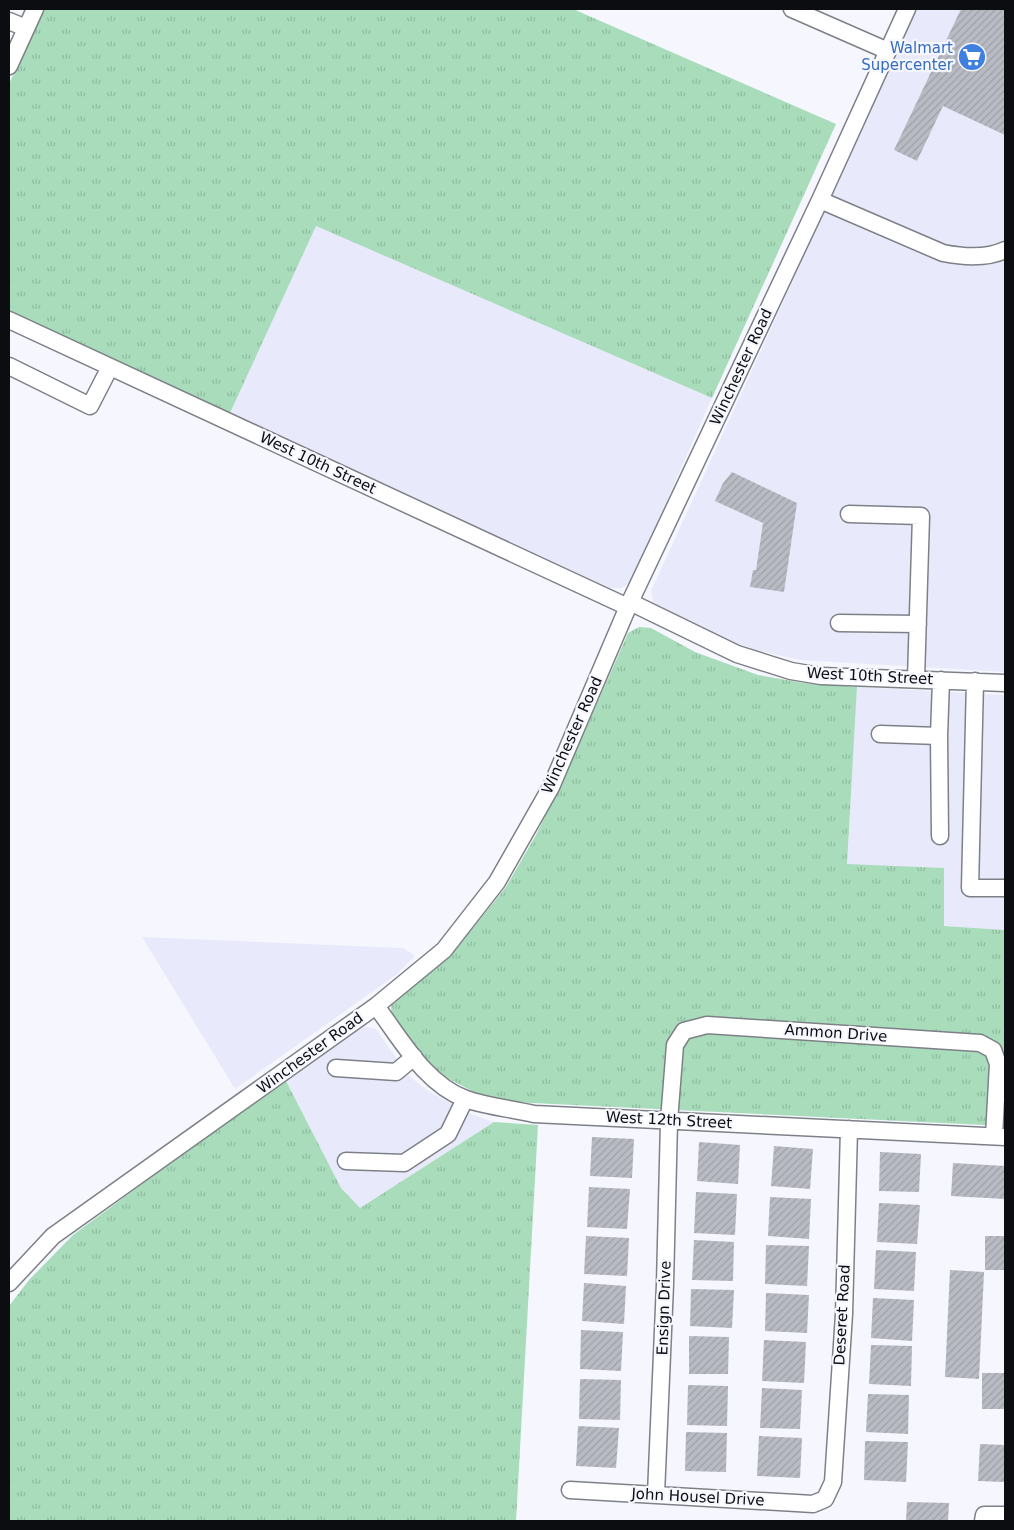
<svg xmlns="http://www.w3.org/2000/svg" width="1014" height="1530" font-family="'DejaVu Sans',sans-serif">
  <style>
    .built { fill: #e8eafb }
    .grass { fill: url(#grass-tufts) }
    .building { fill: url(#building-hatch) }
    .lines { fill: none; stroke-linecap: round; stroke-linejoin: round }
    .minor-casing { stroke: #7e8088; stroke-width: 19 }
    .minor { stroke: #fff; stroke-width: 16 }
    .labels { text-anchor: middle; dominant-baseline: central; stroke-width: 4.5; stroke-linejoin: round; paint-order: stroke }
    .shop-label { font-size: 15px; fill: #366cbe; stroke: #f6f7fe; text-anchor: end }
    .street-label { font-size: 15px; fill: #0c0d10; stroke: #f6f7fe }
  </style>
  <defs>
    <pattern id="grass-tufts" width="24" height="20" patternUnits="userSpaceOnUse" patternTransform="scale(1.25)"><rect width="24" height="20" fill="#a8dcba"/><path d="M3 7l-1-3M5 7V3M7 7l1-3M15 17l-1-3M17 17v-4M19 17l1-3" fill="none" stroke="#8fbc9f"/></pattern>
    <pattern id="building-hatch" width="6" height="6" patternUnits="userSpaceOnUse" patternTransform="scale(1.25)"><rect width="6" height="6" fill="#b9bbc4"/><path d="M-1 1l2-2M0 6l6-6M5 7l2-2" fill="none" stroke="#9ea0a7"/></pattern>
  </defs>
  <rect width="100%" height="100%" fill="#f6f7fe"/>
  <path class="built" d="M917,9H1005V672L800,660L751,649L664,613L653,603L651,591Z
    M316,225L712,398L631,582L621,588H610L230,413Z
    M857,687L1005,695V930L944,926L847,864Z
    M142,937L403,948L415,956L396,975L235,1089Z
    M362,1026L376,1029L409,1076L430,1092L471,1114L494,1122L360,1208L341,1188L285,1079L353,1028Z"/>
  <path class="grass" d="M43,9H573L836,124L712,398L316,226L230,413L9,311V84Z
    M639,627L651,628L695,652L758,675L804,683L857,687L847,864L944,868V926L1005,930V1126L512,1102L478,1094L449,1079L427,1063L392,1018L391,1005L432,971L473,928L506,887L536,835L574,756L628,633Z
    M285,1079L341,1188L360,1208L494,1122L538,1125L516,1521H9V1306L29,1280L73,1235Z"/>
  <path class="building" d="M961,9H1005V135L943,106L917,161L894,150Z
    M732,472L797,503L784,592L750,587L753,570H756L763,523L715,501L723,483Z
    M592,1137L634,1139L632,1178L590,1176Z
    M699,1142L740,1145L738,1184L697,1181Z
    M774,1146L813,1149L810,1189L771,1186Z
    M880,1152L921,1154L919,1192L879,1191Z
    M953,1163L1005,1166V1199L951,1196Z
    M589,1187L630,1189L627,1229L587,1227Z
    M696,1192L737,1194L735,1235L694,1233Z
    M770,1197L811,1199L809,1239L768,1236Z
    M879,1203L920,1205L917,1244L877,1242Z
    M586,1236L629,1238L627,1276L584,1274Z
    M985,1236H1005V1270H985Z
    M694,1240L734,1242L733,1281L692,1280Z
    M766,1245L809,1246L807,1286L765,1284Z
    M876,1250L916,1252L914,1291L874,1289Z
    M950,1270L984,1272L979,1379L945,1377Z
    M584,1283L626,1286L624,1324L582,1321Z
    M691,1289L734,1290L732,1328L690,1326Z
    M766,1293L809,1295L807,1333L765,1331Z
    M873,1298L914,1300L912,1341L871,1338Z
    M581,1330L623,1332L621,1371L580,1369Z
    M689,1336L729,1337L728,1374H689Z
    M764,1340L806,1342L804,1383L762,1381Z
    M871,1345L912,1346L911,1386L869,1384Z
    M982,1373H1005V1409H982Z
    M580,1379L621,1380L620,1420L579,1419Z
    M688,1385L728,1386L727,1426L687,1425Z
    M762,1388L802,1390L800,1429L760,1428Z
    M868,1394L909,1395L908,1434L866,1432Z
    M578,1426L619,1428L616,1468L576,1466Z
    M686,1432L727,1433L726,1472L685,1471Z
    M759,1436L802,1438L800,1478L757,1476Z
    M865,1441L908,1442L906,1482L864,1480Z
    M980,1444L1005,1445V1482L978,1481Z
    M907,1502L949,1503L948,1521H906Z"/>
  <g class="lines">
    <defs>
      <path id="minor" d="M792,9L888,51
        M9,21L26,28
        M9,66L35,9
        M820,200L943,253C963,257 986,259 1005,250
        M9,320L628,607
        M9,366L90,406L110,367
        M849,514L921,516L916,679
        M630,602L737,654L791,671L821,676L1005,683
        M839,623L918,624
        M975,681L970,888H1005
        M880,734L939,736
        M940,836L939,736L941,680
        M376,1006C401,1039 425,1084 466,1099C485,1106 513,1109 534,1114L1005,1137
        M336,1068L396,1072L414,1057
        M346,1161L404,1163L448,1134L465,1099
        M9,1283L53,1236L376,1006L444,950L497,882L551,787L630,602L820,200L907,9
        M570,1490L813,1504L825,1499L833,1482L844,1314L849,1129
        M656,1494L665,1284L669,1121L675,1045L684,1031L707,1025L980,1043L993,1050L998,1064L994,1136
        M983,1521L984,1515H1005"/>
    </defs>
    <use href="#minor" class="minor-casing"/>
    <use href="#minor" class="minor"/>
  </g>
  <defs>
    <symbol id="supermarket-disc" viewBox="-11 -11 22 22"><circle r="9.5" fill="#3f7fe0" stroke="#f6f7fe"/><path d="M-6-5.5h2.5l.6 2H6L4.5 2H-2.5L-4.4-4H-6ZM-1.5 3.2a1.3 1.3 0 1 0 .1 0ZM3 3.2a1.3 1.3 0 1 0 .1 0Z" fill="#fff"/></symbol>
  </defs>
  <g fill-rule="evenodd">
    <use href="#supermarket-disc" x="956" y="41" width="32" height="32"/>
  </g>
  <g class="labels">
    <g class="shop-label">
      <text x="953" y="48">Walmart<tspan x="953" dy="17">Supercenter</tspan></text>
    </g>
    <g class="street-label">
      <text transform="translate(741 367) rotate(-65)">Winchester Road</text>
      <text transform="translate(318 463) rotate(25)">West 10th Street</text>
      <text transform="translate(870 676) rotate(3)">West 10th Street</text>
      <text transform="translate(572 735) rotate(-66)">Winchester Road</text>
      <text transform="translate(836 1033) rotate(4)">Ammon Drive</text>
      <text transform="translate(310 1053) rotate(-36)">Winchester Road</text>
      <text transform="translate(669 1120) rotate(3)">West 12th Street</text>
      <text transform="translate(664 1308) rotate(-88)">Ensign Drive</text>
      <text transform="translate(842 1315) rotate(-87)">Deseret Road</text>
      <text transform="translate(698 1497) rotate(3)">John Housel Drive</text>
    </g>
  </g>
  <rect width="1014" height="1530" fill="none" stroke="#0c0d10" stroke-width="20"/>
</svg>
